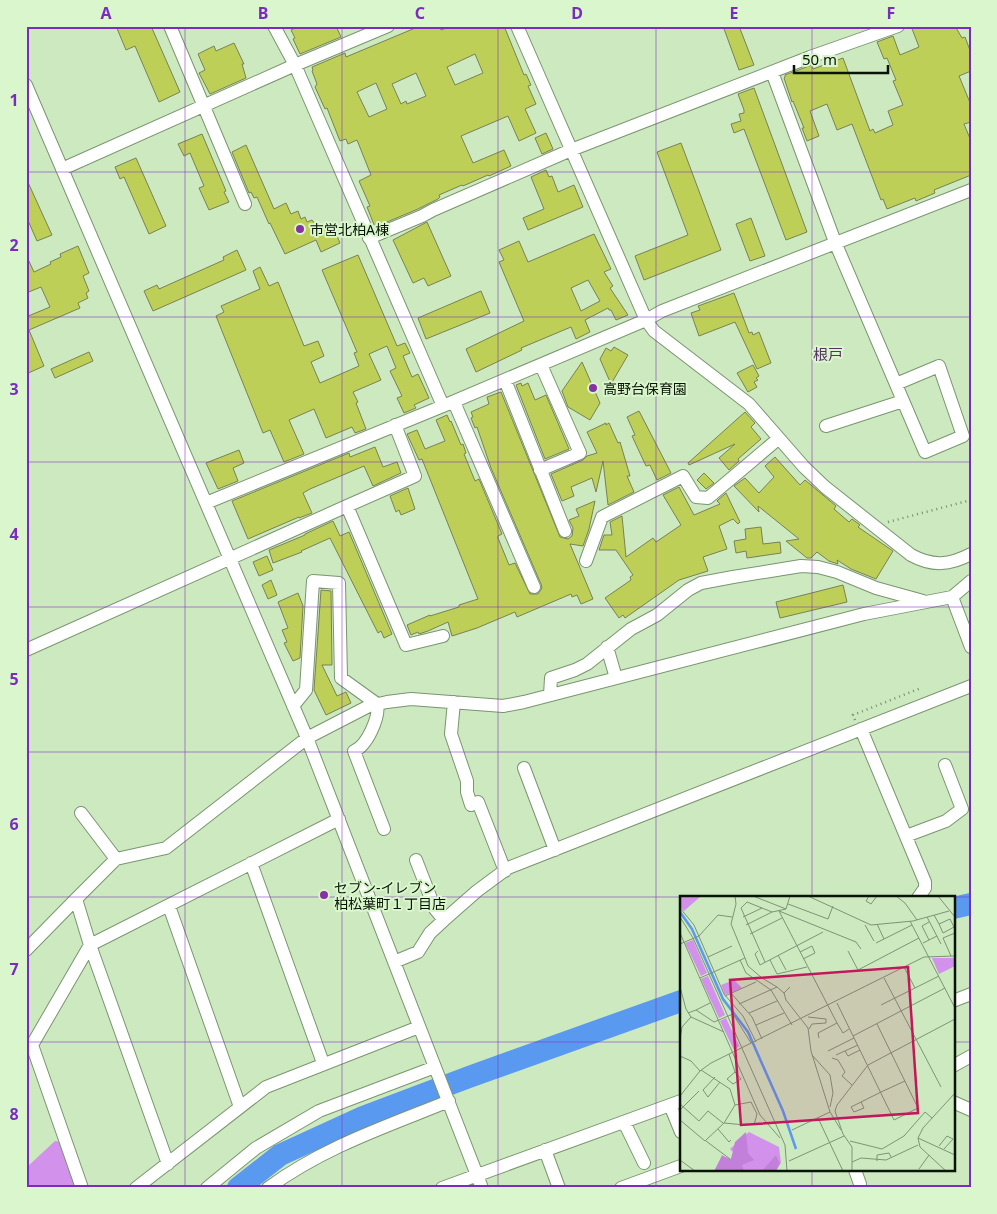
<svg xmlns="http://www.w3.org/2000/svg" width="997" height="1214" font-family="'Noto Sans','Noto Sans JP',sans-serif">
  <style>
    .green { fill: #d291ea }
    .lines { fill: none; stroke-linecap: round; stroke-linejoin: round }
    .river { stroke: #5a99f0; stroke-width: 22 }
    .building { fill: #becf58; stroke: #798155; fill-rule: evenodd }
    .minor-casing { stroke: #7a956f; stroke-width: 14 }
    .path { stroke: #778b6e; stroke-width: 2.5; stroke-dasharray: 1 4; stroke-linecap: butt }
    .minor { stroke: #fff; stroke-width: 12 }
    .grid { fill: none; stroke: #7b2cbf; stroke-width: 1; stroke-opacity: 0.55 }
    .poi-dot { fill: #8633a1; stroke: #d9f6cd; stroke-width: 2 }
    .labels { text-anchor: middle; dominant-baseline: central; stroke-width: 4; stroke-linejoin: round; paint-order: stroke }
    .poi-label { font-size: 14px; fill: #0a1406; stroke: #d9f6cd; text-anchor: start }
    .neighbourhood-label { font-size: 15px; fill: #583066; stroke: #d9f6cd }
    .inset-river { fill: none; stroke: #5a99f0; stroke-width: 2.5 }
    .inset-road { fill: none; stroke: #7e9476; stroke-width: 1 }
    .view { fill: #c2185b; fill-opacity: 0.15; stroke: #c2185b; stroke-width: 2.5 }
    .inset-edge { fill: none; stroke: #0a1406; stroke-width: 2.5 }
    .neatline { fill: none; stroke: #7b2cbf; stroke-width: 2 }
    .grid-label { font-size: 16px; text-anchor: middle; font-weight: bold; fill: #7b2cbf }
  </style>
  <rect width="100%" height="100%" fill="#cce9c0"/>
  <path class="green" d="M55,1141L60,1142L76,1188H26V1168Z"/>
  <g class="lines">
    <path class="river" d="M953,908L971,904
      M238,1188L280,1155L363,1117L469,1077L681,1001"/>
  </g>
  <path class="building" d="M116,26H151L180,92L159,102L135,46L126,50Z
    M299,26H336L341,37L300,54L293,39L295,38L291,30Z
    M420,26H440L441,30L452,26H504L524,75L526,74L531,85L528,86L536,104L525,109L536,133L519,141L508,116L461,136L473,163L504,150L511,166L489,176L488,175L463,186L462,185L439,195L440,197L438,199L418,209L375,227L367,207L370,206L359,181L371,175L357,140L348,144L346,139L340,141L327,108L325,109L315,87L317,84L312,71L313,70L312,67L345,53L346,57ZM475,54L483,73L455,85L447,67ZM416,73L426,96L407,104L406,101L401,104L392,84ZM376,83L387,109L369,117L357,92Z
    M723,26H739L754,65L739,70Z
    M911,26H955L962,38L965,37L971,53V71L959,76L971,105V122L964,124L971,141V175L934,190L935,193L916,201L915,198L887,209L883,199L881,200L852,124L837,130L827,104L810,111L819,136L807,141L802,128H804L793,101L792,102L784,78L785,77V75L812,65L813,69L843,58L870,131L873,129L875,133L893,125L888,111L903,105L893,81L896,80L887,58L884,59L877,42L893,36L900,55L919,47Z
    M234,43L244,64H242L246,78L210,94L199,73L205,70L198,54L214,46L216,51Z
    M754,88L807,232L786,240L744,129L734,133L731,124L741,121L739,114L744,113V110L738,94Z
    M546,133L553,149L542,154L535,138Z
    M202,134L226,191L224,192L229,202L209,210L199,188L204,186L190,153L184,156L178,144Z
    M681,143L721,250L644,280L635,256L688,235L657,152Z
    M246,145L274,209L286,203L291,214L298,211L301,219L305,217L307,222L312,220L319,229L324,226L326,232L334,229L340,243L321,252L316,240L285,254L270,223L269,224L257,197L254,198L251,192L249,193L232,152Z
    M136,158L166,226L149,234L124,177L120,179L115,167Z
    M546,170L549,177L552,176L558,192L574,185L583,207L528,230L523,218L544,209L531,177Z
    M26,178L52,235L37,241L26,216Z
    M751,218L765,256L750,261L736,224Z
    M427,222L451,276L428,286L424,278L413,283L393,240Z
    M594,234L611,269L604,272L613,286L610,288L628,315L616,320L611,310H609L608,308L585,320L590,332L576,339L571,327L521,348L522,350L476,372L466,349L524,321L499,262L504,260L499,250L519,241L528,262ZM588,280L600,301L581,311L571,288Z
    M78,246L89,273L83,276L89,291L86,293L88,298L78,303L80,308L29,330L44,366L26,374V317L50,307L41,287L26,293V255L34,272L51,264L50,262L61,257L60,254Z
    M237,250L246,270L153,311L144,291L157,285L159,289L224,260L223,257Z
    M358,255L397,346L405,343L410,353L403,356L412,377L418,374L429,398L414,405L416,408L404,413L397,398L402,396L390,371L396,368L387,346L369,354L381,380L353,392L358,402L356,403L366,429L355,433L352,427L326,438L314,409L289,420L304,454L284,462L270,430L263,433L216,316L224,312L221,306L260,289L253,271L260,267L269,286L278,282L304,346L318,341L324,356L311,362L320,383L334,377L359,366L354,353L357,352L322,270Z
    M481,291L490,313L426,339L418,318Z
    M734,293L749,333L752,332L753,335L759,332L771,363L757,369L735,322L699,336L691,313L700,310L698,306Z
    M614,347L628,355L611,384L600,359L606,348L611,351Z
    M89,352L93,361L55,378L51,369Z
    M582,362L600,403L590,420L568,407L562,391Z
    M753,365L759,376L756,378L758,380L754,382L757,387L748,392L737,373Z
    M521,383L522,386L528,383L535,400L546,395L569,449L545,459L516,385Z
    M501,392L560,537L568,539L572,536L573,528L569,520L579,516L576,509L595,501L589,529L583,546L570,544L593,599L581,604L577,595L572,597L571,594L517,617L515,612L477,628L452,636L448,622L428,631L419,634L418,632L411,635L407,625L430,615V616L459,607V605L478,599L422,459L419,460L407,434L417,430L425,449L445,441L436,420L447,415L450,422L451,421L461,445L463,444L466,453L464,454L475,481L479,479L502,534L498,536V538L509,565L515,563L530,594H538L542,588L541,584L491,468L477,427L475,428L471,418L473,417L471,412L489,404L487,397Z
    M639,411L671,473L657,480L650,465L646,466L632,436L635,435L627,417Z
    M745,412L755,423L751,427L761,439L738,459L739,461L729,470L719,458L735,444L689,465L688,463Z
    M606,423V425L609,423L618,443L620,442L630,476H627L634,492L608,505L603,461L596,492L592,478L571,487L574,496L562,501L551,474L583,460L587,456L597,453L587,432Z
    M375,447L383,467L397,462L401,473L373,486L364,466L310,489L303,493L312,513L299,518V517L248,539L232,501L349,453L350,457Z
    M239,450L244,463L233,468L238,481L218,489L206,463Z
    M775,457L800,485L805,480L836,506L834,509L849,522L852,519L860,525L858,527L893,551L876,579L851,569L837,560L838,564L829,561L817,552L811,558H807L786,541L799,539L758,506L759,512L734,486L745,478L759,493L774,477L765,466Z
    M704,473L714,483L706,489L697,480Z
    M679,487L694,515L720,504L717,501L726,493L740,522L738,524L733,519L719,526L727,549L703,557L708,571L679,580L625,618L623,615L619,618L605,598L631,580L630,577L633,575L616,550H599L604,535H612L610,522L622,516L626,557L653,538L656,542L681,525L663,495Z
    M408,488L415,509L401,515L399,510L396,512L390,496Z
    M333,521L340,536L349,532L392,634L384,638L381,631L378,633L330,538L301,551L302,552L273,563L269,550L305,535V534Z
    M761,527L763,544L780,542L781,553L747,558L746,551L736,553L734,541L746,539L745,529Z
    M267,556L273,570L259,576L253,562Z
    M271,580L277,595L268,599L262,585Z
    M843,585L847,602L780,618L776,602Z
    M321,590L331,591L332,665H322L337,696L346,692L351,703L326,715L314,690Z
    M298,593L303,606L300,658L293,661L284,643L287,642L282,630L288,628L278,602Z"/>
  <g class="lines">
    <defs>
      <path id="minor" d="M170,26L245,204
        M274,26L295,65L443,406
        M517,26L646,320L654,331L749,404L804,467L825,487L911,555C933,567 950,565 971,554
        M772,72L835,242L925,452L963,436L939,366L896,384
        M26,85L307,738L482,1188
        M62,169L295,65L388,26
        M369,238L422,216L433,210L571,150L810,57L898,26
        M505,380L565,531
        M454,402L534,587
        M826,426L903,401
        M540,470L580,453L541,365
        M206,503L443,406L646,320L662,311L971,190
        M347,506L415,476L395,425
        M586,561L602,517L683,476L696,497L708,498L778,439
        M952,597L971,647
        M607,647L616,678
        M26,650L347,506L406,645L443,636
        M550,695L551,678L575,670L587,664L631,629L657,615L688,590L701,583L733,577L801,566L818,567L837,572L876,588L923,601
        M454,702L451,734L467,781V792L471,805L478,802L505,871
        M293,706L306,690L313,581L339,583L341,678L377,704C380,717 367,746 354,751L384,829
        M861,729L925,882V888L918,898
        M524,768L555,850
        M81,813L116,859L166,848L307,738L369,706L387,702L411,699L503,706L524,702L864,614L952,597L971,581
        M906,836L946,821L962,809L945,765
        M116,859L76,899L90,945L168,1164
        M416,860L435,909L444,920
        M251,863L323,1063
        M169,906L240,1107
        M26,950L76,899
        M394,962L418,952L430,933L444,920L477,891L508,868L971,686
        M953,1001L971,994
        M32,1045L82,1188
        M26,1050L32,1045L90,945L339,819
        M953,1066L971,1056
        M953,1102L971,1110
        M670,1105L681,1132
        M624,1122L644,1163
        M545,1150L559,1188
        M855,1170L860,1184V1188
        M136,1188L266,1087L419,1027
        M207,1188L256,1148L319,1111L435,1067
        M268,1188C324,1147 385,1127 449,1101
        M442,1188L681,1101
        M621,1188L681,1166"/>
    </defs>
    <use href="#minor" class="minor-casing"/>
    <path class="path" d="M888,522L971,500
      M855,720L853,715L921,688"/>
    <use href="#minor" class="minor"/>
  </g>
  <path class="grid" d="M185,26V1188M342,26V1188M498,26V1188M656,26V1188M812,26V898M26,172H971M26,317H971M26,462H971M26,607H971M26,752H971M26,897H971M26,1042H681M953,1042H971M812,1170V1188"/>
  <g class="poi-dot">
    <circle cx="300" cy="229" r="5"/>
    <circle cx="593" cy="388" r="5"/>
    <circle cx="324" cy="895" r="5"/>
  </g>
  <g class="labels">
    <g class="poi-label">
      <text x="310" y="229">市営北柏A棟</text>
      <text x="603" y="388">高野台保育園</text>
      <text x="334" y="887">セブン-イレブン<tspan x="334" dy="16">柏松葉町１丁目店</tspan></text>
    </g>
    <g class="neighbourhood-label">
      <text x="828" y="354">根戸</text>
    </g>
  </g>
  <g transform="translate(680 896)">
    <rect width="275" height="275" fill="#cce9c0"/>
    <path d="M0,0H21L4,15L0,11ZM13,44L27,77L21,80L5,47ZM252,62H275V70L259,78ZM28,80L45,119L39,122L21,83ZM54,84L62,92L45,99L41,89ZM46,122L59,150L54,154L40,125ZM69,236L99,251L101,267L92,275H35L42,259L50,264L54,257L50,253Z" fill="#d291ea"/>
    <path d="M66,236L68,257L74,264L62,269L64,275H34L42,260L51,263L55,246ZM96,259L100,268L96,275H82Z" fill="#c280da"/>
    <path class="inset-river" d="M0,16L12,33L43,103L68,136L103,215L116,253"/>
    <path class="inset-road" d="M73,0L106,13M128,0L191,29L233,25L269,15M189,0L186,5L191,8L197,0M216,0L225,7L237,24M258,0L275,21M108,8L148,23L153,10M0,12L14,29L44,98L63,120L76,146M99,15L157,127L138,137L139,142M99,15L176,46L181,53M254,19L259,28L263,37L274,31L270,23L259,28M0,21L13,42L105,249L107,275M63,21L82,12M247,21L261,48M230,25L275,112M249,26L242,30L249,44M197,28L204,43M66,29L92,16L106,13L110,0M185,29L194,45M0,37L80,219L100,242M70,38L102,22M196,47L232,29M243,47L257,40M0,48L19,40L38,19L52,21M78,55L75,58L80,69L143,36M168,55L178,74L239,42M120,56L132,50L135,57L123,63M98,59L106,74M271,60L263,42L275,37M28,61L52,50M65,62L68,70L82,82L97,91M60,64L66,77L91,94L112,129M90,64L97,78L127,71M85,66L61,12L67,6L92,16M224,71L235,92L259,80M20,82L65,62L51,28L56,8L55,0M204,82L261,191M0,91L6,113L11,121L2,131L0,143M110,91L104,97L106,104L128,132L131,155L150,216L161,234M51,97L72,121L82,143M45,100L76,86M157,107L214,224L238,212L197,128M59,108L97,91L104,97M201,109L235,92M16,114L30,107M8,117L16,114L34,126L53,118L71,147M69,117L97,105M11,121L44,136M128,121L146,123V127L132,128L129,133M157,127L163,137L169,133M76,129L104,117M173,140L265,92M148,155L174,142M165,155L168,160L180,154M49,158L55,176L47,183L53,188L61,183L55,176M132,159L150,179L153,197L150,211M156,159L178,149M0,160L11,165L20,175M152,162L158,164L165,176L162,180L172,189M35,181L23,194L28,201L40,186M0,200L20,175L31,167L244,61L275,60M181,206L184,212L174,216L171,211L201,196L225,185M0,208L19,225L28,215L43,227M55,209L71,206L77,218L74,229M0,214L19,195M138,222L163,275M0,224L25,245L44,227L55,209L50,193L21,174M44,227L65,229M38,233L49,246L51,244M112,234L150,216M238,242L243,232L275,197M26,245L50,263M170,245L202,253L224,240L245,216L252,222M259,250L267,240L273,243L264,253M0,264L15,275M109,265L164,240M197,265V259L209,257L211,261M172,266L181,262L206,264L238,249M239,273L249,259M172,275V251L163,238L155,215L157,209L188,169L275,123M196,275H215M266,275L240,251L238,242L275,259"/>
    <path class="view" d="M228,71L238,217L61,229L50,84Z"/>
    <rect width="275" height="275" class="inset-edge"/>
  </g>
  <rect width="997" height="1214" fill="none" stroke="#d9f6cd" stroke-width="55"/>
  <path d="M794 65v8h94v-8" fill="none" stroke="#0a1406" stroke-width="2.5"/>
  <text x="802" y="65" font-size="15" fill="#0a1406" stroke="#d9f6cd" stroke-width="4" paint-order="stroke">50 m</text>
  <rect x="28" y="28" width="942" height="1158" class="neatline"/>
  <g class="grid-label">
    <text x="106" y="19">A</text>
    <text x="263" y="19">B</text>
    <text x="420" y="19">C</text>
    <text x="577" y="19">D</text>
    <text x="734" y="19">E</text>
    <text x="891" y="19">F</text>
    <text x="14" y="106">1</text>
    <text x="14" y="251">2</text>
    <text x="14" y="395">3</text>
    <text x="14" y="540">4</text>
    <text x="14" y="685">5</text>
    <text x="14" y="830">6</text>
    <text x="14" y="975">7</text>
    <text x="14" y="1120">8</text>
  </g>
</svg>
